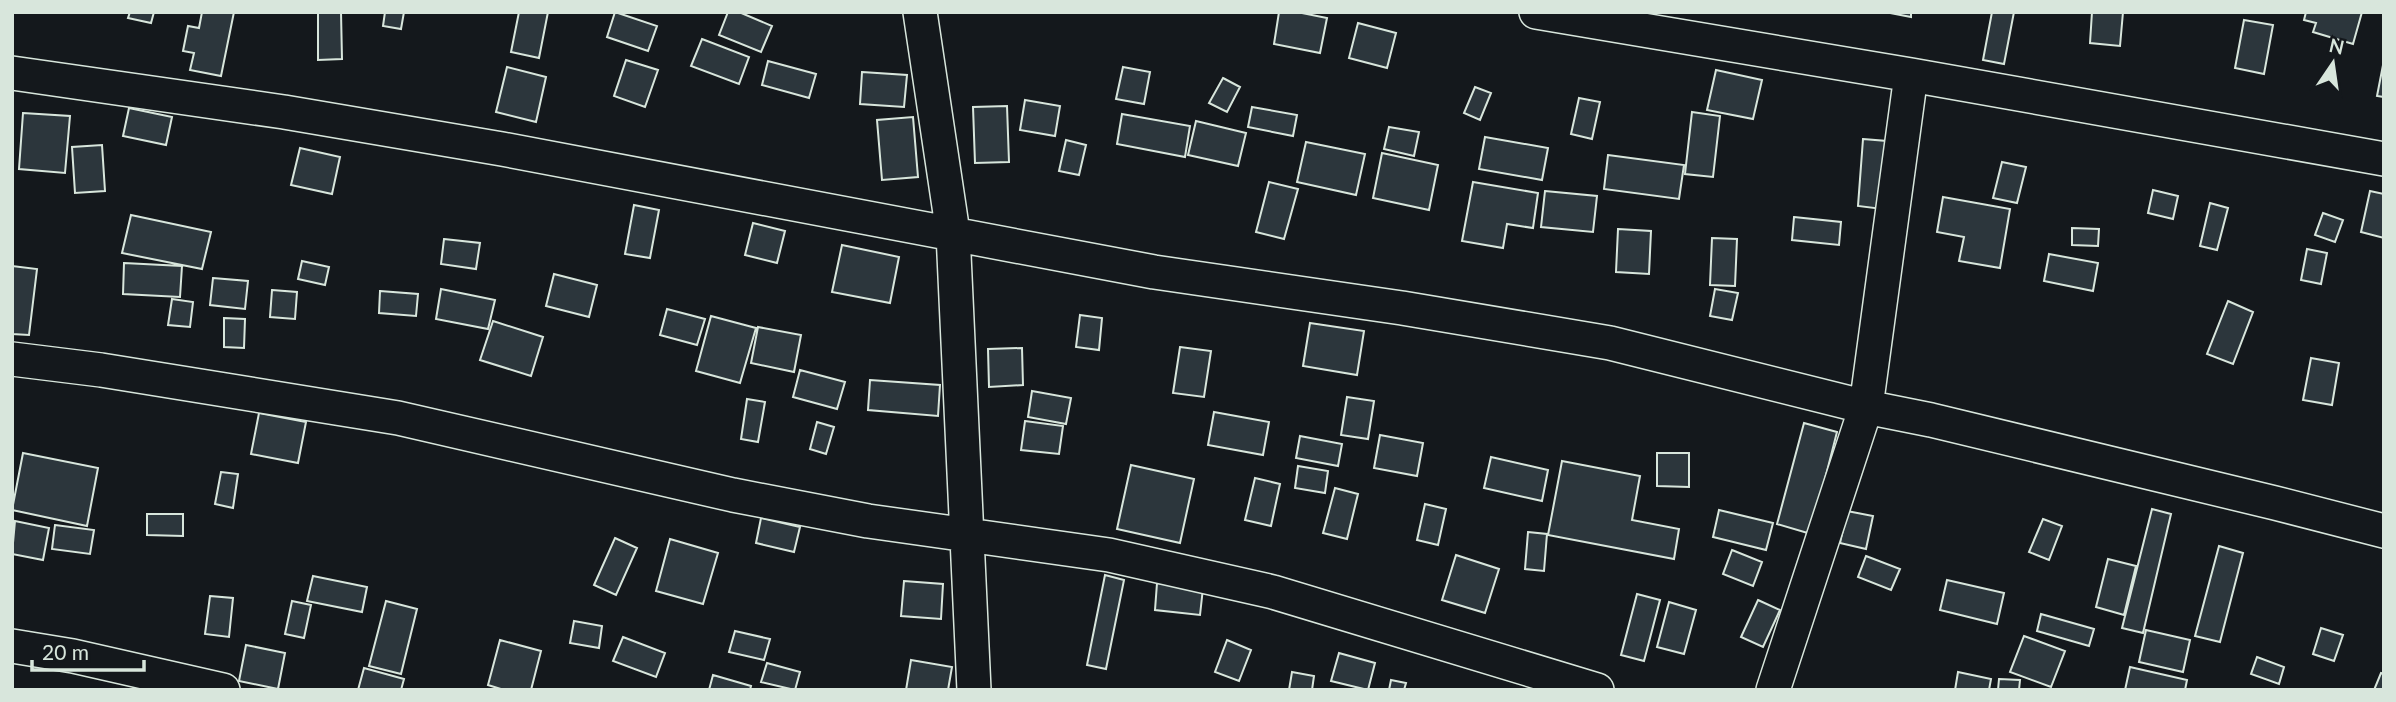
<svg xmlns="http://www.w3.org/2000/svg" width="2396" height="702" font-family="Lato,sans-serif">
  <style>
    .building { fill: #2c363c; stroke: #d8e6dc; stroke-width: 2 }
    .lines { fill: none; stroke-linecap: round; stroke-linejoin: round }
    .minor-casing { stroke: #d8e6dc; stroke-width: 36 }
    .minor { stroke: #14181c; stroke-width: 33 }
  </style>
  <rect width="100%" height="100%" fill="#14181c"/>
  <path class="building" d="M130,12H154L151,23L128,18Z
    M202,12H234L221,76L190,70L194,53L183,51L188,26L199,28Z
    M318,12H341L342,59L318,60Z
    M385,12H404L401,29L383,26Z
    M519,12H548L539,58L511,52Z
    M615,12L657,26L648,51L607,37Z
    M728,12H739L772,26L761,52L719,35Z
    M1279,12H1297L1327,18L1320,53L1274,44Z
    M1885,12H1911V17Z
    M1992,12H2014L2004,64L1983,60Z
    M2092,12H2123L2120,46L2090,43Z
    M2306,12H2362L2353,44L2313,32L2316,23L2304,20Z
    M2244,20L2273,25L2264,74L2235,68Z
    M1358,23L1396,33L1387,68L1349,58Z
    M702,39L749,57L739,84L691,66Z
    M626,60L658,70L645,107L614,96Z
    M2384,60V97L2377,96Z
    M768,61L816,74L809,98L762,85Z
    M507,67L546,77L536,122L496,112Z
    M1123,67L1150,72L1144,104L1116,99Z
    M1716,70L1762,80L1753,119L1707,110Z
    M862,72L907,75L904,107L860,104Z
    M1223,78L1240,87L1227,112L1209,103Z
    M1475,87L1491,93L1480,120L1464,113Z
    M1579,98L1600,102L1592,139L1571,134Z
    M1025,100L1060,106L1055,136L1020,130Z
    M1007,106L1009,162L975,163L973,107Z
    M1252,107L1297,115L1293,136L1248,127Z
    M129,108L172,117L166,145L123,136Z
    M1692,112L1720,116L1713,177L1685,174Z
    M23,113L70,116L65,173L19,169Z
    M1122,114L1190,126L1185,157L1117,144Z
    M913,117L918,177L882,180L877,120Z
    M1196,121L1246,133L1238,166L1188,155Z
    M1389,127L1419,132L1414,156L1384,149Z
    M1485,137L1548,148L1542,180L1479,169Z
    M1863,139L1887,141L1882,209L1858,206Z
    M1066,140L1086,145L1079,175L1059,171Z
    M1306,142L1365,154L1356,195L1297,182Z
    M102,145L105,191L75,193L72,147Z
    M300,148L340,157L332,194L291,185Z
    M1382,153L1438,165L1429,210L1373,198Z
    M1608,155L1684,165L1679,199L1604,189Z
    M2002,162L2026,167L2017,203L1993,198Z
    M1269,182L1298,189L1284,239L1256,232Z
    M1473,182L1538,193L1533,228L1507,224L1503,248L1462,241Z
    M2153,190L2178,196L2173,219L2148,213Z
    M1545,191L1597,196L1593,232L1541,227Z
    M2370,191L2384,194V238L2361,232Z
    M1943,197L2010,209L2000,268L1959,261L1964,237L1937,232Z
    M2210,203L2228,208L2217,250L2200,246Z
    M634,205L659,210L650,258L625,254Z
    M2323,213L2343,220L2335,242L2315,235Z
    M131,215L211,232L202,269L122,253Z
    M1794,217L1841,222L1839,245L1792,240Z
    M753,223L785,231L777,263L745,255Z
    M2072,228L2099,229L2098,246L2072,245Z
    M1618,229L1651,231L1649,274L1616,272Z
    M1712,238L1737,239L1735,286L1710,285Z
    M444,239L480,243L476,269L441,264Z
    M842,245L899,257L890,303L832,292Z
    M2307,249L2327,253L2321,284L2301,280Z
    M2049,254L2098,263L2093,291L2044,281Z
    M302,261L329,267L325,285L298,279Z
    M124,263L182,266L180,297L123,294Z
    M12,266L37,269L29,335L12,334Z
    M554,274L597,285L589,317L546,306Z
    M213,278L248,281L245,309L210,305Z
    M441,289L495,300L488,329L436,319Z
    M1715,289L1738,293L1732,320L1710,316Z
    M272,290L297,292L295,319L270,317Z
    M380,291L418,294L416,316L379,313Z
    M172,299L193,302L190,327L168,325Z
    M2228,301L2253,312L2233,364L2207,354Z
    M667,309L705,319L697,345L660,335Z
    M1080,315L1102,318L1099,350L1076,347Z
    M711,316L756,328L740,383L696,371Z
    M224,318L245,319L244,348L224,347Z
    M493,321L543,337L531,376L480,360Z
    M1310,323L1364,331L1357,375L1303,366Z
    M758,327L801,335L794,372L751,363Z
    M1180,347L1211,351L1204,397L1173,393Z
    M1022,348L1023,385L989,387L988,349Z
    M2311,358L2339,363L2332,405L2303,400Z
    M800,370L845,382L837,409L793,397Z
    M870,380L940,385L938,416L868,410Z
    M1032,391L1071,398L1066,424L1028,417Z
    M1347,397L1374,401L1368,439L1341,435Z
    M747,399L765,402L758,442L741,439Z
    M1214,412L1269,422L1263,455L1208,445Z
    M259,413L306,422L298,463L251,454Z
    M1025,421L1063,426L1059,454L1021,450Z
    M817,422L834,427L826,454L810,449Z
    M1804,423L1837,432L1811,534L1777,524Z
    M1380,435L1423,443L1417,476L1374,468Z
    M1300,436L1342,444L1338,466L1296,458Z
    M23,453L98,468L87,526L12,510Z
    M1657,453H1689V487L1657,486Z
    M1491,457L1548,470L1542,501L1484,488Z
    M1562,461L1640,476L1632,520L1679,529L1674,559L1548,535Z
    M1131,465L1194,479L1180,543L1117,529Z
    M1298,466L1328,471L1325,493L1295,488Z
    M221,472L238,474L233,508L215,504Z
    M1255,478L1280,484L1271,526L1245,520Z
    M1335,488L1358,494L1347,539L1323,533Z
    M1425,504L1446,509L1438,545L1417,540Z
    M2152,509L2171,514L2143,633L2122,628Z
    M1719,510L1773,523L1766,550L1713,537Z
    M1847,511L1873,516L1866,549L1840,543Z
    M147,514H183V536L147,535Z
    M761,518L800,527L794,552L756,543Z
    M2043,519L2062,526L2049,560L2029,552Z
    M15,521L49,528L43,560L12,554Z
    M55,525L94,530L90,554L52,549Z
    M1528,532L1547,534L1544,571L1525,569Z
    M615,538L637,548L616,595L594,585Z
    M670,539L718,553L703,604L656,591Z
    M2219,546L2243,553L2220,642L2195,636Z
    M1732,550L1762,562L1753,586L1723,574Z
    M1456,555L1499,569L1485,613L1442,600Z
    M1866,556L1900,569L1891,590L1858,577Z
    M2108,559L2136,566L2124,615L2096,607Z
    M1105,575L1124,580L1106,669L1087,665Z
    M313,576L367,587L362,612L307,601Z
    M1947,580L2004,593L1997,624L1940,610Z
    M904,581L943,584L941,619L901,616Z
    M1157,583L1203,588L1200,615L1155,610Z
    M1637,594L1660,600L1644,661L1621,655Z
    M210,596L233,598L229,637L205,634Z
    M1758,600L1780,610L1763,647L1741,637Z
    M292,601L311,605L304,638L285,634Z
    M386,601L417,609L401,674L369,666Z
    M1669,602L1696,610L1684,654L1657,647Z
    M2041,614L2094,629L2089,646L2037,631Z
    M574,621L602,626L599,648L570,643Z
    M2321,628L2343,635L2334,661L2313,654Z
    M2146,630L2190,640L2183,672L2139,662Z
    M735,631L770,639L764,660L729,652Z
    M2024,636L2065,651L2051,687L2010,672Z
    M623,637L665,653L656,677L613,661Z
    M500,640L541,651L531,690H504L488,685Z
    M1227,640L1251,650L1239,681L1215,672Z
    M246,645L285,653L278,689L239,681Z
    M1339,653L1375,663L1368,690L1331,681Z
    M2257,657L2284,667L2279,684L2251,674Z
    M911,660L952,667L948,690H906Z
    M767,663L800,672L795,690L761,682Z
    M2130,667L2187,680L2185,690H2125Z
    M364,668L404,679L401,690H358Z
    M1292,672L1314,676L1312,690H1289Z
    M1958,672L1991,679L1989,690H1955Z
    M2381,673L2384,674V690H2374Z
    M713,675L751,686L750,690H709Z
    M1999,679L2020,680L2019,690H1998Z
    M1391,680L1406,683L1404,690H1389Z"/>
  <g class="lines">
    <defs>
      <path id="minor" d="M920,12L953,233L974,690
        M1536,12L1911,75L2384,159
        M12,73L284,112L502,149L1154,272L1402,308L1610,343L1866,407L1931,420L2275,503L2384,531
        M12,359L101,370L398,418L733,495L868,521L1109,555L1273,592L1597,690
        M12,646L73,656L223,690
        M1773,690L1866,407L1911,75"/>
    </defs>
    <use href="#minor" class="minor-casing"/>
    <use href="#minor" class="minor"/>
  </g>
  <rect width="2396" height="702" fill="none" stroke="#d8e6dc" stroke-width="28"/>
  <g transform="translate(2333 63) rotate(13)" stroke="#14181c" stroke-width="5" paint-order="stroke">
  <path d="M0-5L12 26L0 18L-12 26Z" fill="#d8e6dc"/>
  <text y="-10" font-size="19" font-weight="bold" text-anchor="middle" fill="#d8e6dc">N</text>
  </g>
  <path d="M32 660v10h112v-10" fill="none" stroke="#d8e6dc" stroke-width="3.5"/>
  <text x="42" y="660" font-size="21" fill="#d8e6dc" stroke="#14181c" stroke-width="5" paint-order="stroke">20 m</text>
</svg>
